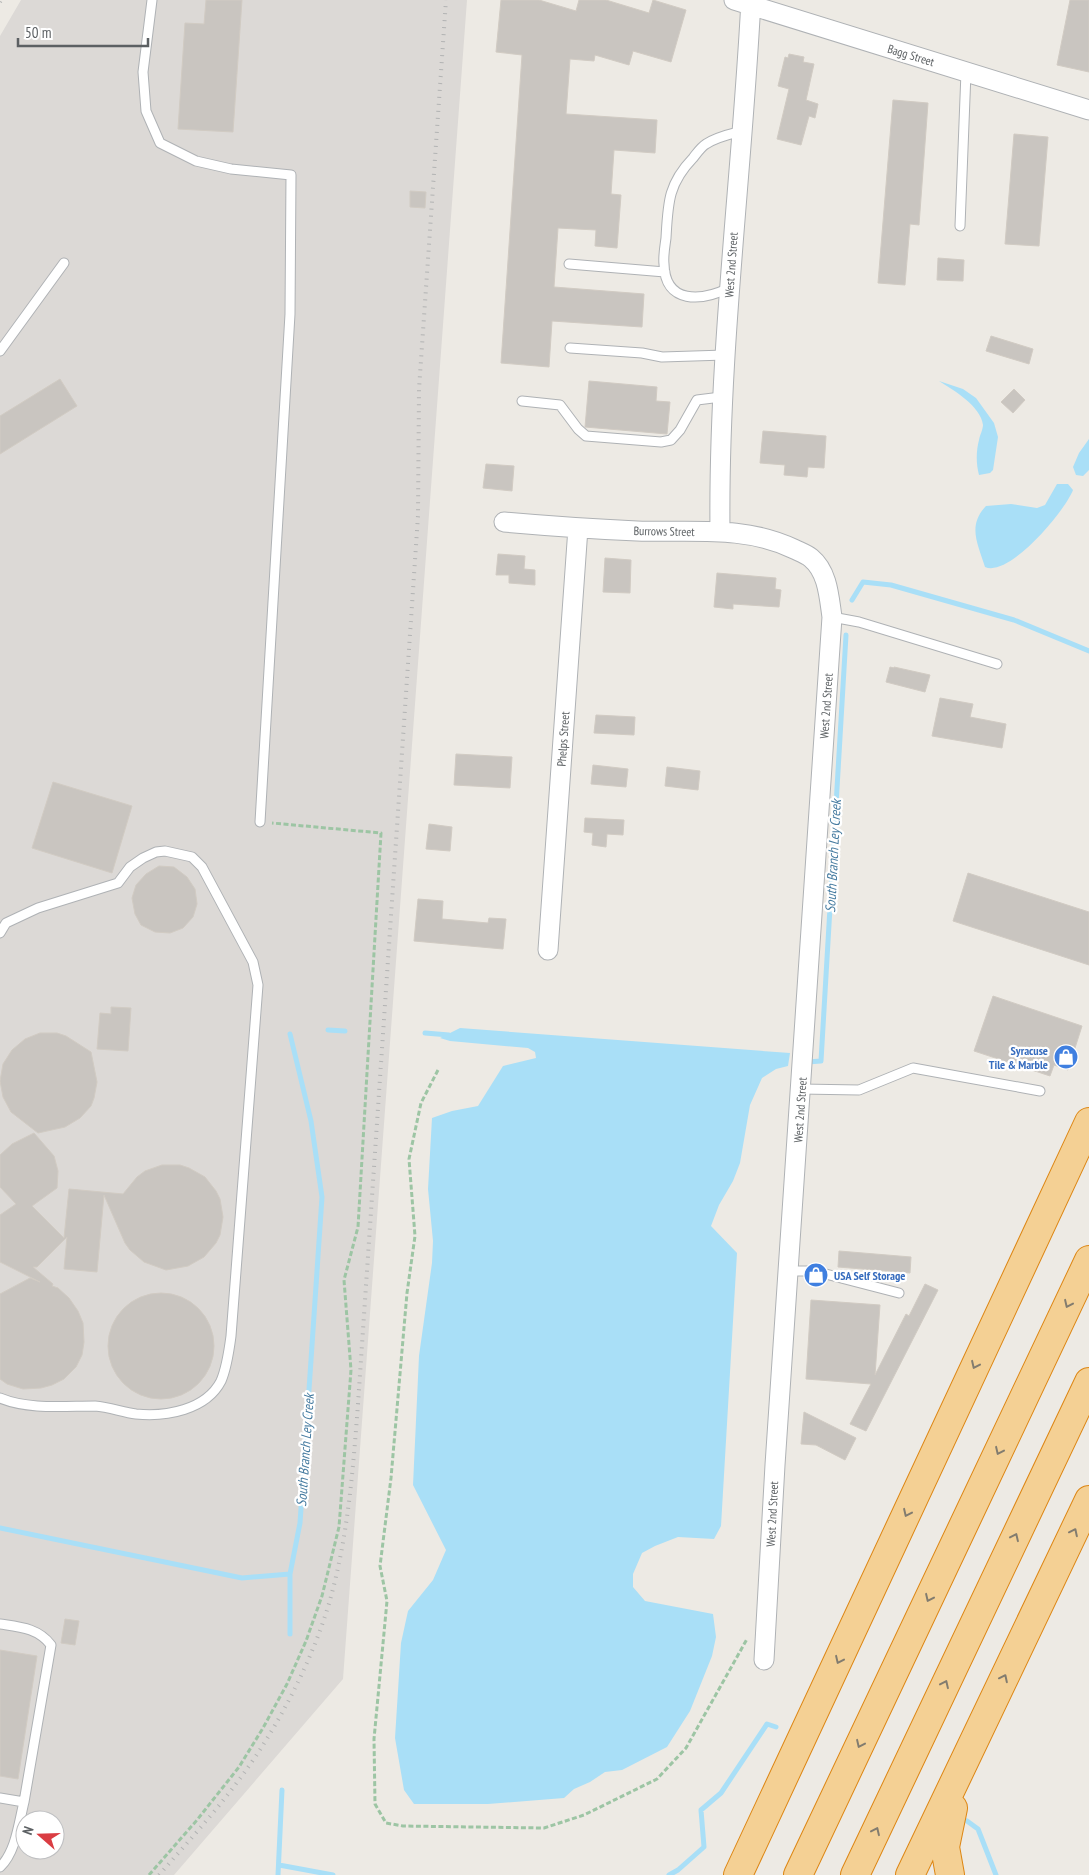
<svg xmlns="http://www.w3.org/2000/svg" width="1089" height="1875" font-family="'PT Sans Narrow',sans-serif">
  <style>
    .industrial { fill: #dcd9d6; fill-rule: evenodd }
    .water { fill: #a9dff7 }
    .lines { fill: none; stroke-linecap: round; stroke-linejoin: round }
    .stream { stroke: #a9dff7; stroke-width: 5 }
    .building { fill: #c9c5c0; stroke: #d1cbc3 }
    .lane-casing { stroke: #afb2b5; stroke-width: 11 }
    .street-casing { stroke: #afb2b5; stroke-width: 21 }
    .highway-casing { stroke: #dd8613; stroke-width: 30 }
    .path { stroke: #9dc5a4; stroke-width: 3; stroke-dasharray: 5 2.5; stroke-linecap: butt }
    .lane { stroke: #fff; stroke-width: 9 }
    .street { stroke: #fff; stroke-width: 19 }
    .highway { stroke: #f4d094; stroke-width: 28 }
    .rail { stroke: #b2b3b3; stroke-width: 4; stroke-dasharray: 1 6; stroke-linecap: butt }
    .oneway { stroke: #827c6f }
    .labels { text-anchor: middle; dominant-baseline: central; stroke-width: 4.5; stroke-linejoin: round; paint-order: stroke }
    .street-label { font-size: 12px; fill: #5c6063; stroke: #fff }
    .shop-label { font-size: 12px; font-weight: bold; fill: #366cbe; stroke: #fff; text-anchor: end }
    .water-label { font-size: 14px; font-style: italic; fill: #457ba0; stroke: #fff }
  </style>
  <rect width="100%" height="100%" fill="#edeae4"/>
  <path class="industrial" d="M21,0H467L343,1679L174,1875H0V36ZM25,1820H55V1850H25Z"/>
  <path class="water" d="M939,381L963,389L976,398L994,423L998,437L993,470L990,473L979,475C976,464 976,451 979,440C980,435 983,429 983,425C981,406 953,390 939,381Z
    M1089,439V470L1083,476L1076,475L1073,467L1079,453Z
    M1057,484H1068L1073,490C1065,511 1009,578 985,567C978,544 967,526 986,506L1011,504L1037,508L1045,505Z
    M460,1028L790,1053L788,1066L776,1069L762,1078L750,1105L740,1163L733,1181L719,1205L711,1226L737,1253L721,1526L714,1539L678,1537L655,1546L642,1553L633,1574V1587L645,1601L713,1614L716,1637L712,1656L690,1711L667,1747L622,1770L605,1772L590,1782L574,1789L564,1798L488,1804H414L404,1790L395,1738L401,1643L408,1611L433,1580L446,1550L413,1485L419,1356L432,1263L433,1241L428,1189L432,1118L452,1111L478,1106L503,1066L536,1058L535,1052L528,1048L450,1041L440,1038Z"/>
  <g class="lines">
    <path class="stream" d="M852,600L863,582L891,585L1014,620L1089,651
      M328,1030L345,1031
      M425,1033L449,1035
      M807,1062L821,1061L846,635
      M0,1528L242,1578L290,1574L300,1523L322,1197L311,1121L290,1034
      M290,1634V1574
      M967,1821L978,1829L996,1875
      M279,1865L333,1875
      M278,1875L282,1790
      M669,1875L678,1870L704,1847L701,1810L721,1793L767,1724L776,1727"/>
  </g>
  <path class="building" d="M206,0H242L233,132L178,129L185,23L204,24Z
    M501,0H539L576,11L579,0H606L649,13L653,0L686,10L671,62L633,51L629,65L595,55L594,61L570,59L566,114L657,120L655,153L614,150L611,194L621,195L617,248L595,246L596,230L558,228L554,287L644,294L642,327L552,321L549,367L501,363L522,55L496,52Z
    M1070,0H1089V72L1057,65Z
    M789,54L804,57L803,62L814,64L806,100L818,104L815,118L809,116L801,145L777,139L789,89L778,86L785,57L788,58Z
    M893,100L928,103L919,225L910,224L905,285L878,283Z
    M1014,134L1048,137L1039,246L1005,244Z
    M410,191L426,192L425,208L410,207Z
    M938,258L964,260L963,281L937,280Z
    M991,336L1033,349L1029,364L986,351Z
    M60,379L77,406L0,454V416Z
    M589,381L657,387L656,401L670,402L667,434L585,427Z
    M1014,389L1025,400L1013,413L1001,402Z
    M763,431L826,436L824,468L808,467L807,477L784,475L785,465L760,463Z
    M486,464L514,466L512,491L483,488Z
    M498,554L525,556L524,569L535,570V585L509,583V575H496Z
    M605,558L631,560L630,593L603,592Z
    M717,573L776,578L775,589L781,590L779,607L733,604V609L714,607Z
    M890,667L894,668V667L930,675L925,692L886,682Z
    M940,698L973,704L970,717L1006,724L1002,748L932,736Z
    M596,715L635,717L634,735L594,733Z
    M456,754L512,757L510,788L454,785Z
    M593,765L628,769L626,787L591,784Z
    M667,767L700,771L698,790L665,786Z
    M53,782L132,806L112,873L32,848Z
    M585,818L624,820L623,835L607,834L606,847L592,845L593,833L584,832Z
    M429,824L452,827L450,851L426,849Z
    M159,866L174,867L187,877L195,889L197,904L193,917L183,928L170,933L155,932L141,925L135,914L132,898L136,885L146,874Z
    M968,873L1089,912V965L953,921Z
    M418,899L443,901L442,919L488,923L489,918L506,919L503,949L414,941Z
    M993,996L1082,1026L1068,1070L1054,1065L1050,1076L974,1051Z
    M111,1007L131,1008L128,1051L97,1049L100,1013L111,1014Z
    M40,1033H57L66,1036L91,1052L97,1082L94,1098L91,1106L80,1118L65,1127L38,1133L11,1112L3,1097L0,1081L3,1064L12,1050L25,1039Z
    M34,1133L54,1156L58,1171L57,1188L32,1206L64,1238L69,1189L123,1194L137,1177L145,1171L162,1165H180L189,1168L205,1177L216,1191L220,1199L223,1217L220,1235L216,1243L204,1257L188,1266L166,1270L144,1262L130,1250L125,1243L104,1195L97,1272L64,1269L67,1237L37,1267H33L53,1284L52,1286L58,1288L69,1298L78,1311L83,1323L84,1342L82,1355L76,1367L64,1379L52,1385L41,1388L23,1389L7,1384L0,1379V1294L30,1278L40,1282L0,1262V1215L16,1204L0,1187V1155L12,1144Z
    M839,1251L911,1257L910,1273L838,1267Z
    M925,1284L938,1290L866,1431L850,1424L871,1384L806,1379L811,1300L880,1305L875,1375L906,1314L909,1316Z
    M108 1346a53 53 0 1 1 106 0a53 53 0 1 1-106 0Z
    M804,1412L856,1438L845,1460L816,1445L801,1444Z
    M65,1619L79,1621L75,1645L61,1643Z
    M0,1650L37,1656L18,1779L0,1776Z"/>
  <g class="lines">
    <defs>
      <path id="lane" d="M152,0L143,72L146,111L160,143L196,161L231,169L291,175L290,314L260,822
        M960,226L966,72
        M569,264L665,272
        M729,288C702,301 665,305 664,264C663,256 665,246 666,238C668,203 668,184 693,158C697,153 701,147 706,144C716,137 730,134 742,131
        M570,348L642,353L662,357L725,355
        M0,351L64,263
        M522,401L560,405L578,429L586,436L661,442L671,440L680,430L697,400L721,397
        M832,617L859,622L997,664
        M0,933L6,923L38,908L118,883L130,867L143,858L156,852L165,851L192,857L202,867L253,962L258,985L231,1336C229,1351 227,1367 221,1381C206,1410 166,1417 136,1414C122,1412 109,1407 95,1406C64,1406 29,1410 0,1398
        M801,1089L859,1090L913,1068L1040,1091
        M789,1271H814L899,1293
        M0,1624C20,1627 38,1628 51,1645L24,1802
        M0,1798L24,1802C19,1822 16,1852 0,1867"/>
      <path id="street" d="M734,0L1089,110
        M504,522C549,526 593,529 637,531C690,533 745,525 794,549C800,552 806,554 811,558C828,572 829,597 832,617L775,1465L764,1660
        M720,531C718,353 742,177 751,0
        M548,950L578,528"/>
      <path id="highway" d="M738,1875L1089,1122
        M798,1875L1089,1260
        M855,1875L1089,1382
        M910,1875L1089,1500
        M950,1875L945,1847L953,1808"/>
    </defs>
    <use href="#lane" class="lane-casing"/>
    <use href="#street" class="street-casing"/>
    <use href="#highway" class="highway-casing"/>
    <path class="path" d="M438,1070L421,1103L409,1159L415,1236L407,1293L391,1478L380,1566L387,1601L374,1739L375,1804L386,1823L403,1826L544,1828L584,1815L657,1779L686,1748L747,1639
      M149,1875L197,1820L239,1767L263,1728L287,1684L306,1641L322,1596L339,1527L351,1370L344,1280L358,1227L381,833L272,823"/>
    <use href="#lane" class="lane"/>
    <use href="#street" class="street"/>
    <use href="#highway" class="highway"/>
    <path class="rail" d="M0,2L1,0
      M159,1875C188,1842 218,1809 244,1773C279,1725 314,1657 330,1600C348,1536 353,1470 358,1404L418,516L419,389L446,0"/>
  </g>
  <defs><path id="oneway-chevron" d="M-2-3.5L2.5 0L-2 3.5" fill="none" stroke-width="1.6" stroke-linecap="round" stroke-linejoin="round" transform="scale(1.25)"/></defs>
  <g class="oneway">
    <use href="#oneway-chevron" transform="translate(1068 1304) rotate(115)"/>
    <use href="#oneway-chevron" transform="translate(975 1365) rotate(115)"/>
    <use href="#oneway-chevron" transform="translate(999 1451) rotate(115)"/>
    <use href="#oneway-chevron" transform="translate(907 1513) rotate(115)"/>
    <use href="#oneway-chevron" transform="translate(1074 1532) rotate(-64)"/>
    <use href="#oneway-chevron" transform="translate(1015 1537) rotate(-65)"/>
    <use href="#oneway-chevron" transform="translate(929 1598) rotate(115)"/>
    <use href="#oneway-chevron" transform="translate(839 1660) rotate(115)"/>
    <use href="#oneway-chevron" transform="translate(1004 1678) rotate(-64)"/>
    <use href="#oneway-chevron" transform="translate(945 1684) rotate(-65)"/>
    <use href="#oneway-chevron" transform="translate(860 1744) rotate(115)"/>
    <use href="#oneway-chevron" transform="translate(876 1831) rotate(-65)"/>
  </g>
  <defs>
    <symbol id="shop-disc" viewBox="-11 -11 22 22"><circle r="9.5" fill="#3f7fe0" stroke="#fff"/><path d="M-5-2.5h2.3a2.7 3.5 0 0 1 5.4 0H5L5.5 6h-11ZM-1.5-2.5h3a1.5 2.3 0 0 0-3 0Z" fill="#fff"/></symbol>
  </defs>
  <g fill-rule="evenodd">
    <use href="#shop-disc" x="1052" y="1043" width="28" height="28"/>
    <use href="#shop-disc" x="802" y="1261" width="28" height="28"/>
  </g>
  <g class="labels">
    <g class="street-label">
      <text transform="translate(911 55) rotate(17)">Bagg Street</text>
      <text transform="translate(731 265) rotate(-86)">West 2nd Street</text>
      <text transform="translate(664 531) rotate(1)">Burrows Street</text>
      <text transform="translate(826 706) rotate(-86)">West 2nd Street</text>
      <text transform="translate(563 739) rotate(-86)">Phelps Street</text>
      <text transform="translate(800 1110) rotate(-86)">West 2nd Street</text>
      <text transform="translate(772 1514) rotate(-87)">West 2nd Street</text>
    </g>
    <g class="shop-label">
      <text x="1048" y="1050">Syracuse<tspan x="1048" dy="14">Tile &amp; Marble</tspan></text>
      <text x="834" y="1275" text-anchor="start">USA Self Storage</text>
    </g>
    <g class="water-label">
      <text transform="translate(833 856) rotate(-87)">South Branch Ley Creek</text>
      <text transform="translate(305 1450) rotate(-86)">South Branch Ley Creek</text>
    </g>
  </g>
  <g transform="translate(40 1835) rotate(290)"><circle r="24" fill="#ffffff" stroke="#bebfc1"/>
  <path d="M0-4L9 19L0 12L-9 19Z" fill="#da3d43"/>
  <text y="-8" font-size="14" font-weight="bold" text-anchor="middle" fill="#5c6063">N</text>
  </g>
  <path d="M18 38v8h130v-8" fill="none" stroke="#5c6063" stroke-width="2.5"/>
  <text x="25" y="38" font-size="15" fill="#5c6063" stroke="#ffffff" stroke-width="4" paint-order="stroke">50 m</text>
</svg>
